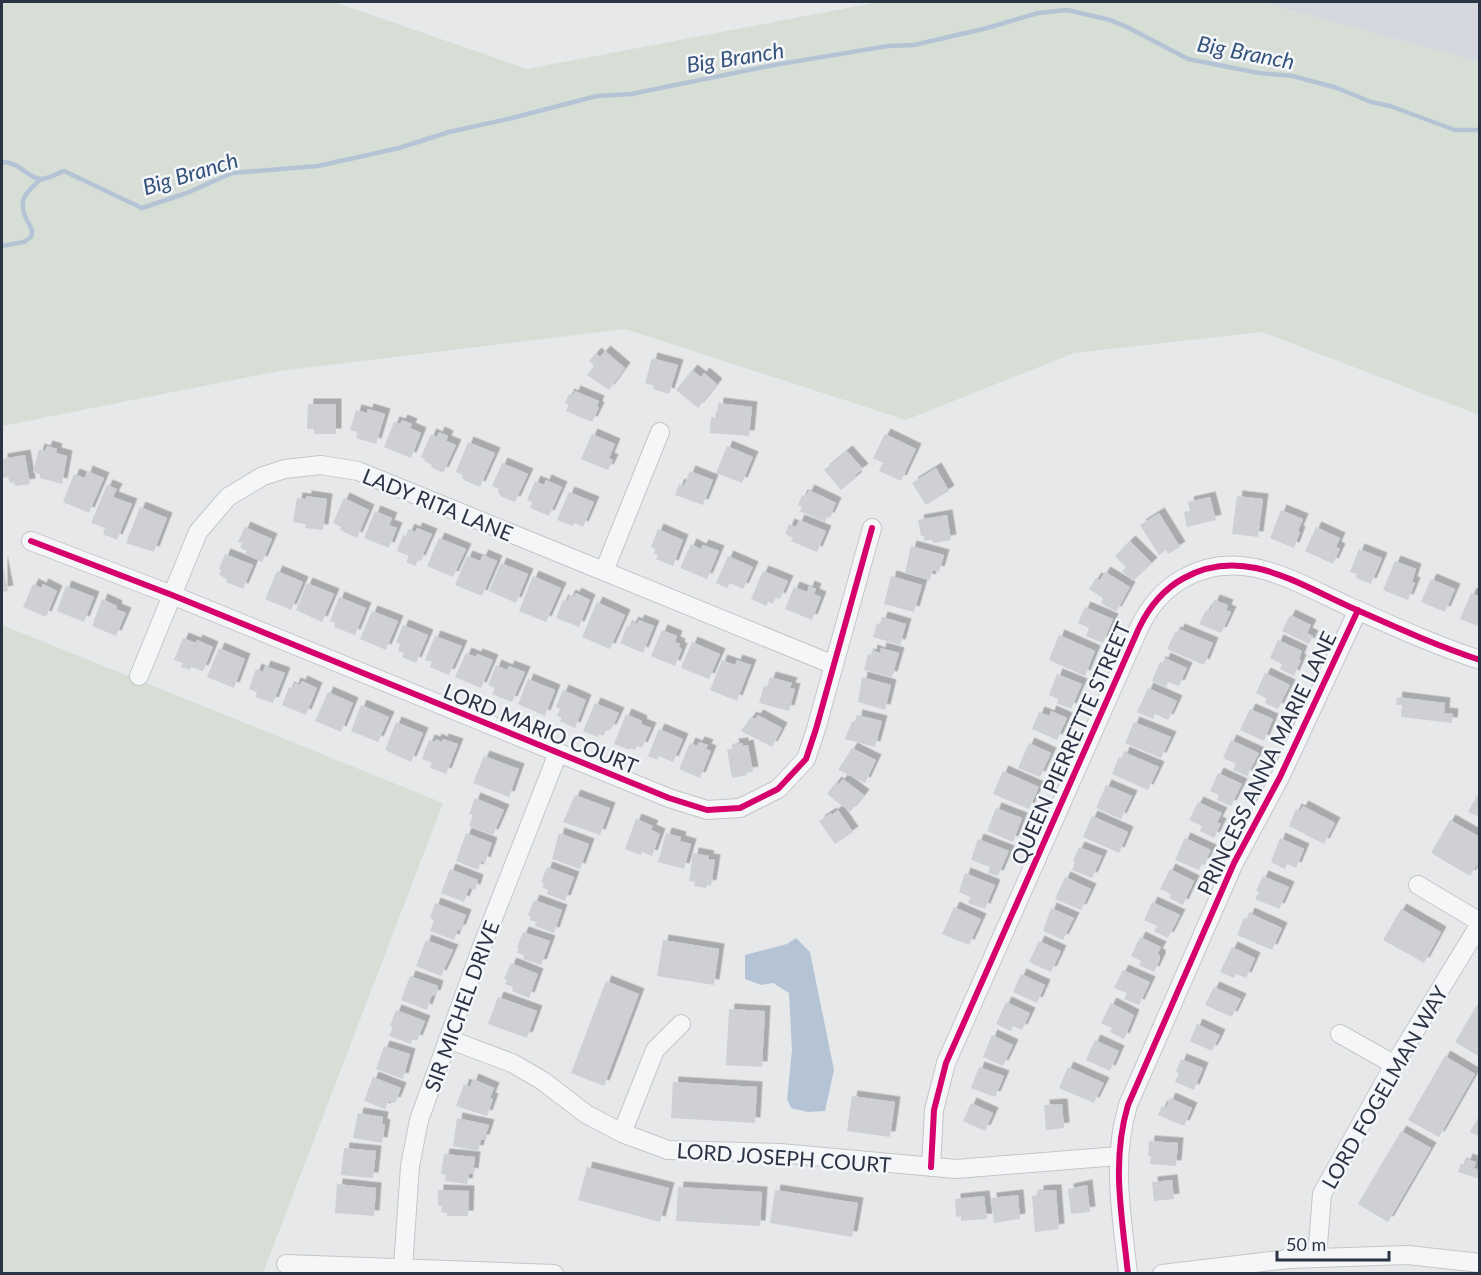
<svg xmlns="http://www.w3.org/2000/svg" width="1481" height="1275" font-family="Lato,sans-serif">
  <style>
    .built { fill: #d4d7dd }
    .green { fill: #d6ded6 }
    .water { fill: #b4c4d5 }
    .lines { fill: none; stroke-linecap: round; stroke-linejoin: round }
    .stream { stroke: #b4c4d5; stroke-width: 4.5 }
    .building { fill: #ced0d3; filter: url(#shadow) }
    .minor-casing { stroke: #c4c6c8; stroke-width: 20 }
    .minor { stroke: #f5f6f7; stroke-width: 18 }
    .cycleway-casing { stroke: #f4f6f9; stroke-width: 10 }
    .cycleway { stroke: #d6006c; stroke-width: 6 }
    .labels { text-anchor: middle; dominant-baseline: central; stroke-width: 5; stroke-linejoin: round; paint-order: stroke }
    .street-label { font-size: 21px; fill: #2b3445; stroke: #f4f6f9 }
    .water-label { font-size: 22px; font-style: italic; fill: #34527a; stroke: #f4f6f9 }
  </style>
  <defs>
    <filter id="shadow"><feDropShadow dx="5.5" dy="-5.5" stdDeviation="0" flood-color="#0004"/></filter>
  </defs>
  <rect width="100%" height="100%" fill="#e6e8ea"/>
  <path class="built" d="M1261,2H1479V62Z"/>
  <path class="green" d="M2,2H334L527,69L879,2H1261L1479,62V415L1262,332L1074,353L906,420L625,329L279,371L2,426Z
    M2,625L443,803L263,1273H2Z"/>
  <path class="water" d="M796,938L810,952L834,1070L825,1111L808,1112L791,1108L787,1099L792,1050L789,993L773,983L761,985L745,979V955L787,944Z"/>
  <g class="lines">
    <path class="stream" d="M2,162C21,162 26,178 41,179C48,179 58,173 64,171L142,208L187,193L232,173L318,166L399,148L449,132L512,118L597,96L631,94L774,65L888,46L914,45L987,28L1038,13L1067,10L1110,20L1127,27L1188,59L1259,73L1293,76L1337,88L1371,102L1390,106L1455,130H1480
      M2,246L24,242L31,237C33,231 32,229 29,224C16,201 24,194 41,179"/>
  </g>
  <path class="building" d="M605,351L625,368L609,390L587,375L594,366L589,361L596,353L600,357Z
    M652,358L678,365L669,394L653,389L654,386L645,383Z
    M692,370L701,377L704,373L717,384L698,408L676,390Z
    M575,391L599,401L597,406L599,408L592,422L566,411L569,405L565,403L569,394L573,396Z
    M718,403L752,407L749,436L710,433L711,417L717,418Z
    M308,404H336V434H314V429H307Z
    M368,409L385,414L376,444L356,438L357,432L350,430L356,410L367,413Z
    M402,420L412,424L410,428L421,433L411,458L384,447L394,422L400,424Z
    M439,432L448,436L446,441L456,445L443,473L431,467L432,465L424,461L425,459L421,457L431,434L437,437Z
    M592,434L615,444L609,458L613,460L608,470L581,459Z
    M885,434L916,449L901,481L879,471L883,463L873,458Z
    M468,442L495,453L480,487L466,481L462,478L463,475L456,472Z
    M47,446L57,449L56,453L67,456L62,484L40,478V474L33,472L39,449L45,451Z
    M727,446L753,457L742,483L716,473Z
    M847,451L863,469L855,475L857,477L841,490L824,470Z
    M25,455L30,484L15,486L14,482L10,483L8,477L3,478L2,459Z
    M502,463L528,474L515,502L500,496V494L498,493L499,489L492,486Z
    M936,468L949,491L926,505L912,483Z
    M87,471L104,478L89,513L63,502L74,474L85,478Z
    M690,471L713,480L703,505L675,495L679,484L684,486Z
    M546,480L562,487L549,516L530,508L532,502L527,500L535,481L544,485Z
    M107,485L117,489L113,497L132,504L117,540L103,534L105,528L91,523Z
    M809,490L836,503L829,518L827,517L825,522L800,511L802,507L798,505L802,495L806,496Z
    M569,492L594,502L583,527L574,523L573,526L557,520Z
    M306,496L327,499L323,530L305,528L306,524L293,522L297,498L306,499Z
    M1237,496L1263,499L1258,537L1232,534Z
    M1210,497L1216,520L1187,527L1184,512L1190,511L1188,502Z
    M344,498L369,510L357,538L340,530L341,527L333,523Z
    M140,507L167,518L154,552L126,543Z
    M1281,510L1303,519L1298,531L1300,532L1294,548L1270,538Z
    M375,511L392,518L389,525L397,528L389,548L364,538Z
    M1159,513L1180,547L1168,554L1166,550L1159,555L1140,525Z
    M947,515L951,540L933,543L932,540L924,541V536H921L918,520Z
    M799,520L826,531L817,552L791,541L793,538L785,534L789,524L796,527Z
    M245,527L272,539L262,562L245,554L247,551L240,548L242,543L238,542Z
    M1316,527L1340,538L1336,547L1340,549L1333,564L1305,551Z
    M417,528L432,534L420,561L418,560L415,566L406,562L409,556L397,551L403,535L406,536L409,529L415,532Z
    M658,529L683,540L673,566L656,559L658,555L654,554L655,549L651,547Z
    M439,538L466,549L453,577L427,566Z
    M1130,541L1152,563L1133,581L1122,571L1126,567L1115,556Z
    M691,544L701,549L703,545L719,551L707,579L680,568Z
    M911,546L944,555L939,572L933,570L930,580L905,573Z
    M1359,549L1382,558L1371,584L1356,578L1357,574L1350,572Z
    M225,554L253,565L243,589L226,582L227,579L219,575L221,570L219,569Z
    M483,555L497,561L482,596L455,585L467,556L480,561Z
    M728,556L753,567L743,589L730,583L727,588L716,583Z
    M2,561L8,591L2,592Z
    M1395,561L1416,569L1412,582L1415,583L1408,600L1383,590Z
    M501,563L528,574L516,603L489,591Z
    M277,571L303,582L291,610L265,599Z
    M763,571L788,581L780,599L776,597L773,604L768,602L766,606L751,599Z
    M1105,572L1130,587L1116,612L1101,603L1103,598L1089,589L1096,578L1100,580Z
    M533,576L561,588L546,622L519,611Z
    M891,576L922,585L914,612L884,604Z
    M1431,579L1455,589L1445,612L1421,602Z
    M307,583L334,594L322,622L296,610Z
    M33,584L41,588L43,584L57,591L46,617L23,607Z
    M66,586L94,597L84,622L57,611Z
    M809,586L816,589L814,594L821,597L812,620L785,609L794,587L807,592Z
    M576,593L590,600L579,627L556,618L563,600L567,602L570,595L574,597Z
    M1471,593L1480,597V627L1460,619Z
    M339,597L366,608L355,635L334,627L335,623L330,621Z
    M102,599L117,606L116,609L126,613L116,636L92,626Z
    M1214,600L1228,605L1226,610L1231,612L1221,633L1199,624L1206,610L1210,611Z
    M597,602L625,615L610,649L582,637Z
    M1085,607L1113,619L1103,643L1086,636L1089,628L1078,623Z
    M372,611L398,621L386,650L360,639Z
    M1290,615L1311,625L1307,633L1313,636L1309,644L1282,631Z
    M882,617L906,624L900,645L873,637L877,623L880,624Z
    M639,620L654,626L643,653L620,643L627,626L630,628L633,622L637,624Z
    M403,625L428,635L416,663L402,657L404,653L398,651L400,644L396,642Z
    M1179,629L1213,643L1204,665L1167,649L1175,632L1178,633Z
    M662,630L677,636L675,642L680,644L679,647L682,649L675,666L651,656Z
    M1059,635L1095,651L1085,676L1049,660Z
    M435,636L462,646L449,675L430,667L432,662L425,660Z
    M183,638L196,643L197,640L213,647L203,671L191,667L190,670L181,667L183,663L174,660Z
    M1278,640L1302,651L1299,659L1301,660L1294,676L1280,669L1282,664L1270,658Z
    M692,642L720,654L709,679L681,668Z
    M219,648L245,659L234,688L207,677Z
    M881,648L899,653L892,677L864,670L868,654L871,655L872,650L880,653Z
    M466,653L476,657L477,654L493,660L481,688L455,677Z
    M1165,658L1187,668L1179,686L1168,682L1166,687L1152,681L1160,662L1163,663Z
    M722,660L735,665L737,660L751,665L737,701L710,690Z
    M496,665L507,670L509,666L525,672L512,702L492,694L495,688L488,685Z
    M265,666L285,673L273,703L255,697L257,692L249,689L256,669L263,672Z
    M1265,673L1290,685L1278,709L1265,703L1267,699L1256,693Z
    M1057,674L1082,684L1071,709L1057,703L1058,699L1049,695Z
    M770,677L792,683L790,688L795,689L789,711L759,703L764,686L767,687Z
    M862,677L891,685L885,710L858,702Z
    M528,679L555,690L545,716L518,704Z
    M302,681L317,688L306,715L282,705L289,687L293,689L295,683L300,685Z
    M1148,688L1177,701L1168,720L1155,714L1153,719L1137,712Z
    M563,690L586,700L575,728L560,721L562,718L557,716L560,709L556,707Z
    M328,692L353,703L341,732L315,721Z
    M1397,697L1445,703L1444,713L1453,714L1452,723L1401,717L1402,705H1396Z
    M595,703L619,713L611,730L607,729L603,736L599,734L598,737L583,731Z
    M361,705L389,717L378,742L351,731Z
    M1250,709L1273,719L1264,741L1240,730Z
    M1051,711L1067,718L1057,740L1032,729L1039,712L1049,716Z
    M626,714L642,721L641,724L651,728L642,748L637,746L635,750L630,748V750L614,744Z
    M758,715L782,728L772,747L741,731L751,717L755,719Z
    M857,715L882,721L875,747L845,739L852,721L856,722Z
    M396,722L423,733L411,762L385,750Z
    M1134,722L1171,737L1161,758L1125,743Z
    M659,729L683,739L673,762L659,756L657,760L648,756Z
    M436,739L442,742L443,739L458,744L446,774L430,768L432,763L422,759L429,740L435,742Z
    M1231,740L1259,753L1247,776L1233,770L1236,764L1223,758Z
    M699,742L708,745L706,749L711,751L700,778L679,769L690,743L697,746Z
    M743,743V746L748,745L753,772L746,773L747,775L732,778L727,750L734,748L733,744Z
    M1029,743L1051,753L1040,777L1018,768Z
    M852,748L876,760L865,783L838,770Z
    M1124,752L1159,767L1148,790L1112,774L1119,757L1122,758Z
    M484,756L519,769L509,797L473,783Z
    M1003,771L1039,787L1029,809L993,794Z
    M1218,773L1242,784L1231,806L1217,800L1219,795L1210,791Z
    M843,779L864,795L850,812L827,794L836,782L839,784Z
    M1106,785L1132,796L1121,819L1096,808Z
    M1480,790V817L1468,812Z
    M575,795L610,808L600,835L563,822Z
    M475,798L504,810L493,835L469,826L473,815L469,814Z
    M1198,802L1222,813L1217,822L1221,824L1214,838L1200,831L1202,826L1189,820Z
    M1303,806L1335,823L1324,844L1289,826L1296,809L1300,811Z
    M996,808L1022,818L1013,842L987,831Z
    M838,810L853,832L835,844L819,821L831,813L832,815Z
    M1092,816L1128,832L1119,853L1083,837Z
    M636,819L653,826L651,830L660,834L652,856L642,852L641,855L625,849Z
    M1450,820L1480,837V860L1470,876L1431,853Z
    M466,833L492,843L485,863L481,861L478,870L456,861Z
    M559,833L589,844L580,869L552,859Z
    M666,833L681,837L680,841L691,844L684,869L658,862Z
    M1185,838L1211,850L1204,864L1202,863L1199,870L1175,860Z
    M1280,838L1304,849L1296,868L1287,864L1285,869L1271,862Z
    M978,839L1009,851L998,876L988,873L990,867L971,860Z
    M1079,847L1102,856L1092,878L1072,870L1075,862L1073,861Z
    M693,853L709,856L708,859L715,860L711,886L707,885L706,888L694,886L695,882L689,881Z
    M547,867L574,877L565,901L547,894L548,890L542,887L544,883L541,882Z
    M450,869L478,880L475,890L469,888L464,902L441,893Z
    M1170,869L1194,881L1183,905L1169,898L1171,894L1160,889Z
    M965,873L995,885L985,909L968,903L970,897L959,892Z
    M1263,876L1289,887L1279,909L1255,899L1259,892L1256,891Z
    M1065,877L1091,889L1081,910L1055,899Z
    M534,900L562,910L554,933L535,926L536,922L530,920L531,916L528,915Z
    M1152,902L1180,915L1168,938L1154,931L1157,926L1144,920Z
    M435,903L466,915L460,931L458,929L454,940L430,931L434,920L430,918Z
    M954,907L981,919L969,945L942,934Z
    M1051,908L1074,918L1063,940L1043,931Z
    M1401,909L1441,932L1424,963L1383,940Z
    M1249,913L1282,928L1272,950L1237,935L1244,918L1247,919Z
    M523,932L550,941L541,965L523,959L524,955L517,953L519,948L517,947Z
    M1140,937L1161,947L1157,954L1160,955V959L1154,972L1139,965L1141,961L1131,956Z
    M426,940L453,950L441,976L416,966Z
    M663,940L719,949L714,985L657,976Z
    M1039,941L1061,951L1051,972L1029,962Z
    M1232,947L1255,958L1246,978L1236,974L1234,978L1220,972Z
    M511,963L538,974L529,998L512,991L513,987L505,984L507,980L504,979Z
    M1123,970L1150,982L1139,1005L1124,999L1127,993L1114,988Z
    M1021,974L1045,985L1037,1003L1013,992Z
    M410,976L438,986L435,996L432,995L427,1010L401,1000Z
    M606,981L639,994L604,1086L571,1073Z
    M1214,987L1241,999L1232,1017L1205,1005Z
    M498,997L537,1011L527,1038L488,1024Z
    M1480,1000V1057L1455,1042Z
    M1006,1002L1030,1013L1022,1030L1013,1026L1011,1031L996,1024Z
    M1111,1003L1134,1015L1124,1039L1110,1032L1112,1028L1101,1023Z
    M729,1009L765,1011L762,1067L726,1065Z
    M396,1010L425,1021L417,1041L412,1039L411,1044L389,1036L393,1027L390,1026Z
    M1197,1024L1220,1035L1212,1051L1190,1041Z
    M992,1035L1013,1045L1003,1066L983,1057Z
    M1095,1040L1119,1051L1110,1071L1086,1060Z
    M384,1046L410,1054L403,1079L376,1069Z
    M1445,1056L1475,1074L1439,1137L1408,1120Z
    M1181,1059L1203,1068L1194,1090L1175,1082L1179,1073L1176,1072Z
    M979,1067L1004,1076L995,1097L971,1088Z
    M1068,1067L1104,1083L1094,1103L1059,1088Z
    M373,1077L401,1088L395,1103L388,1101L385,1109L364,1101Z
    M473,1079L494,1088L490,1098L493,1099L487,1116L456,1106L464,1084L470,1087Z
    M673,1082L757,1087L755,1123L671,1118Z
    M852,1096L895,1102L890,1137L847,1131Z
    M1170,1098L1192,1108L1184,1126L1158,1115L1162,1106L1166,1108Z
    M971,1103L993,1113L985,1131L963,1121Z
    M1062,1104L1064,1128L1046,1130L1044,1105Z
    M358,1113L383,1117L382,1124L385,1125L382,1143L353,1138Z
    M1480,1114V1137L1470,1132Z
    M457,1118L489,1125L484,1140H481L478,1151L453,1146Z
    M1401,1131L1431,1148L1388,1222L1358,1204Z
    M1149,1141L1178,1143L1176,1166L1150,1164L1151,1156H1148Z
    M344,1148L376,1151L373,1178L341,1175Z
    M444,1154L475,1157L473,1174L469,1173L467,1184L445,1181L446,1175L441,1174Z
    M1467,1159L1476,1162L1474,1168L1480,1170V1179L1458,1172L1461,1163L1465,1165Z
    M587,1167L669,1188L660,1222L578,1200Z
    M1172,1180L1174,1199L1154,1201L1152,1182Z
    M337,1184L376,1188L374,1216L335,1213Z
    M1087,1185L1090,1212L1071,1214L1068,1189Z
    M678,1187L762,1192L760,1226L676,1221Z
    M438,1190L469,1191L468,1216H447V1213L441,1212L442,1206H438Z
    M775,1190L858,1203L852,1237L770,1223Z
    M1048,1190H1056L1059,1229L1035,1232L1032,1196L1038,1195V1191Z
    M1018,1195L1020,1219L994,1223L991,1198Z
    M984,1196L987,1219L961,1221V1216L956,1217L955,1199Z"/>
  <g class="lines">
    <defs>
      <path id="minor" d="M31,541L172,595L669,798L707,810L740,808L778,789L806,759L816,729L872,528
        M604,571L660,432
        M139,676L198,532L228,497L263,476L285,469L321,465L358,471L834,665
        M1418,885L1480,922
        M1340,1034L1395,1065
        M448,1039L512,1063L543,1081L586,1114L622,1133L668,1150L780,1153L956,1169L1118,1156
        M622,1133L655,1050L681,1024
        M931,1167L934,1110L946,1063L1139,628C1149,607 1162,590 1184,578C1241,546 1295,582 1348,606C1391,625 1434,645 1480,660
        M1317,1258L1322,1194L1394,1065L1480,924
        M286,1264L554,1274
        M403,1268L410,1166L419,1120L481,949L558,753
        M1128,1274C1122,1216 1111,1162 1128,1105L1234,863L1280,777L1358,610
        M1162,1274L1288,1259L1408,1255L1480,1263"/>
    </defs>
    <use href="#minor" class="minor-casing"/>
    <use href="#minor" class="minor"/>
    <defs>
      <path id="cycleway" d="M31,541L172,595L669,798L707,810L740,808L778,789L806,759L816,729L872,528
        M931,1167L934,1110L946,1063L1139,628C1149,607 1162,590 1184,578C1241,546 1295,582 1348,606C1391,625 1434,645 1480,660
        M1128,1274C1122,1216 1111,1162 1128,1105L1234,863L1280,777L1358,610"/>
    </defs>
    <use href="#cycleway" class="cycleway-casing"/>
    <use href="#cycleway" class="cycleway"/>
  </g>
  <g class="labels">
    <g class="street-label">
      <text transform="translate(438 504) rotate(22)">LADY RITA LANE</text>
      <text transform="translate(541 728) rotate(22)">LORD MARIO COURT</text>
      <text transform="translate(1070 743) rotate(-66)">QUEEN PIERRETTE STREET</text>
      <text transform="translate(1266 763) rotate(-64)">PRINCESS ANNA MARIE LANE</text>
      <text transform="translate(461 1006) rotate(-70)">SIR MICHEL DRIVE</text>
      <text transform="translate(1384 1087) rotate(-60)">LORD FOGELMAN WAY</text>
      <text transform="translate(784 1157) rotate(4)">LORD JOSEPH COURT</text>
    </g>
    <g class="water-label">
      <text transform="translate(1246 52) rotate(11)">Big Branch</text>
      <text transform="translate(735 57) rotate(-9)">Big Branch</text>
      <text transform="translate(190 173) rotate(-17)">Big Branch</text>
    </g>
  </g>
  <rect width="1481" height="1275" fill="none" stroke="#2b3445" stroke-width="6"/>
  <path d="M1277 1251v9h112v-9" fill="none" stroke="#2b3445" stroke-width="3"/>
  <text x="1286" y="1251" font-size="18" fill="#2b3445" stroke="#f4f6f9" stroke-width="4.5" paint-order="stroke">50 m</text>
</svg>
